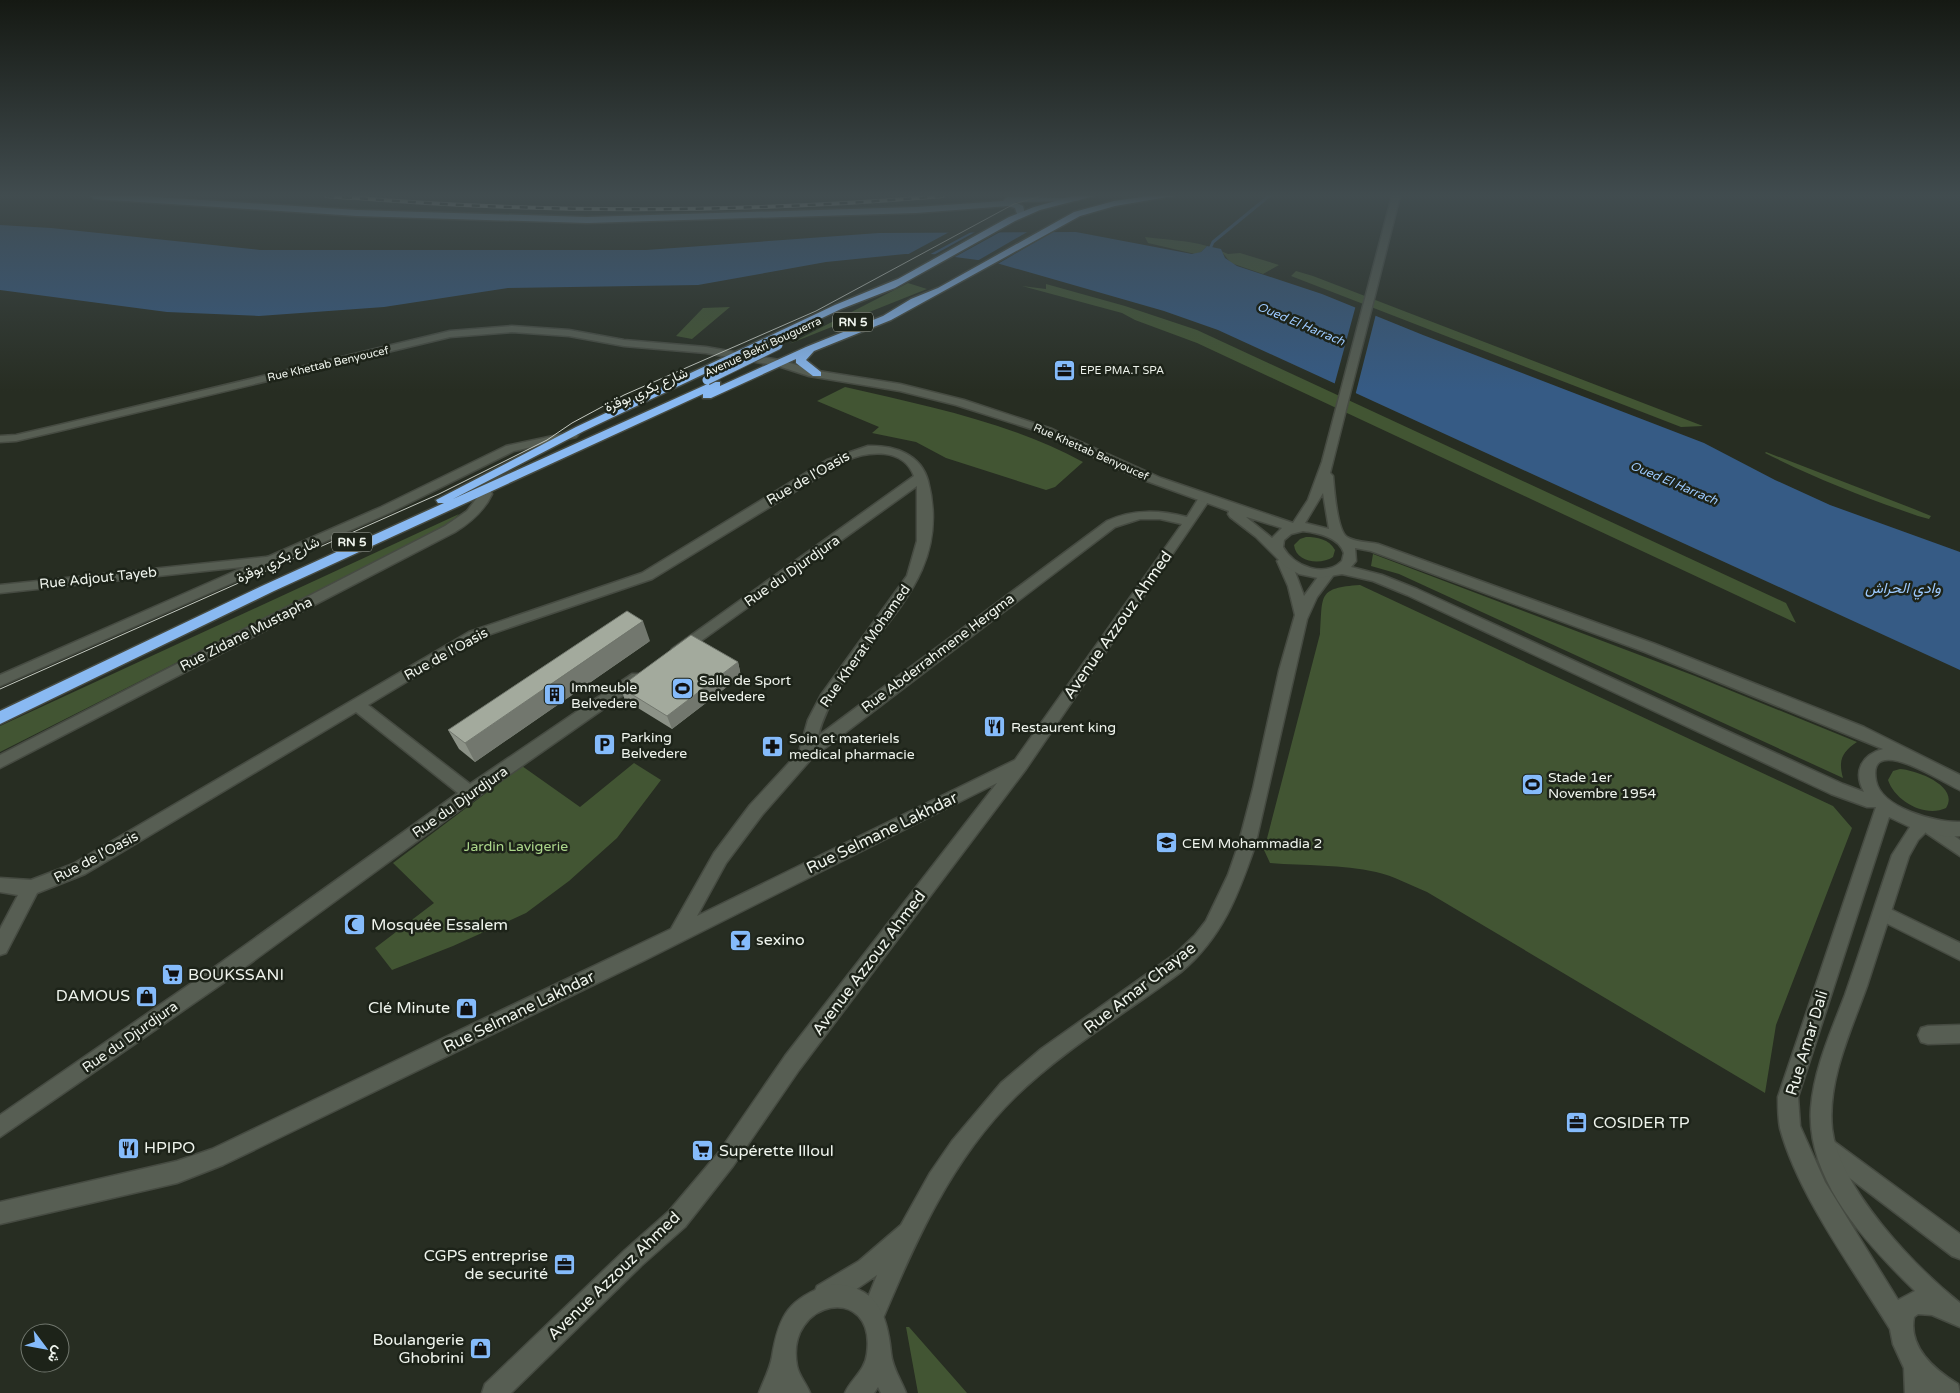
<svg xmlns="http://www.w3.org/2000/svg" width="1960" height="1393" font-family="'Varela Round',Vazirmatn,sans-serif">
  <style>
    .green { fill: #425533 }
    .water { fill: #365b85 }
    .pier { fill: #272d22 }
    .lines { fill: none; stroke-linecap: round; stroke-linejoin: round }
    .stream { stroke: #365b85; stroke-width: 3 }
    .secondary-tunnel { stroke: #454b40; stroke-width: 9; stroke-dasharray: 9 5; stroke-linecap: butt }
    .street-casing { stroke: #464b42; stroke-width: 3 }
    .secondary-casing { stroke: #464b42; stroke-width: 3 }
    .primary-casing { stroke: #464b42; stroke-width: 3 }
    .highway-casing { stroke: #464b42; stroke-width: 3 }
    .street { fill: #575e53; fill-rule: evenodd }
    .secondary { fill: #575e53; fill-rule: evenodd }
    .primary { fill: #7595b2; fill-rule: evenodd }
    .highway { fill: #89b9f2; fill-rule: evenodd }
    .tram { stroke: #c4c9c1; stroke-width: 1 }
    .rail-casing { stroke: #c4c9c1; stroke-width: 4 }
    .rail { stroke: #1d2319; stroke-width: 2.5; stroke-dasharray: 8; stroke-linecap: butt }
    .highway-bridge-casing { stroke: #464b42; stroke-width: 11; stroke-linecap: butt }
    .highway-bridge { stroke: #89b9f2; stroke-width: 9 }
    .wall { fill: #8c9287 }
    .shaded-wall { fill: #72776e }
    .building { fill: #a3aa9d; stroke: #72776e }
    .labels { text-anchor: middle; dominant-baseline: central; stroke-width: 5; stroke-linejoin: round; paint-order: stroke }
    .far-street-label { font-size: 11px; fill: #eff4ed; stroke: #1d2319 }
    .far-poi-label { font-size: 11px; fill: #eff4ed; stroke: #1d2319; text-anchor: start }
    .shield { fill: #1d2319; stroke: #b0b5ad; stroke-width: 1 }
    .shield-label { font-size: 12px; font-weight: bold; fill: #eff4ed }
    .far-water-label { font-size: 12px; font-style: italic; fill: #9dcaff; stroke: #1d2319 }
    .street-label { font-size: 14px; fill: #eff4ed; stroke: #1d2319 }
    .poi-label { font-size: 14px; fill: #eff4ed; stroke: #1d2319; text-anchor: start }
    .park-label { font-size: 14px; fill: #acd78b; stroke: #1d2319 }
    .water-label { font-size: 15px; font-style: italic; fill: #9dcaff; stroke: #1d2319 }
    .near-street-label { font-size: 16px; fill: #eff4ed; stroke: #1d2319 }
    .near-poi-label { font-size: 16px; fill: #eff4ed; stroke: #1d2319; text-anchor: start }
  </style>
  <rect width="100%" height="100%" fill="#272d22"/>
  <path class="green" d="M1145,237C1166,240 1187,240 1207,246L1201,252L1195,254L1148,243Z
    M1221,251L1228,254L1240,253L1279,265L1263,274L1231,263Z
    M1296,271L1313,276L1703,426L1681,427L1291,276Z
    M908,283L927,289L789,344Z
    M1046,284L1125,306L1197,330L1786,603L1796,623L1197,343L1135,320L1122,313L1022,286L1046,289Z
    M730,307L692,339L676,336L703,308Z
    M845,387C927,406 1009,422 1083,462L1055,487L1046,490L946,458L916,442L872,433L879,427L817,401Z
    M1766,452L1914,509L1931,516L1929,519L1918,516C1866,498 1815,478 1765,453Z
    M459,514L447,526L0,752V726Z
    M1306,537C1317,537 1329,539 1335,550L1333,557C1321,565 1296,563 1294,545L1300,539Z
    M1373,554L1695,676L1857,742C1842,752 1838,760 1843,778L1399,574L1371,566Z
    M1360,585L1833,806L1852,828L1776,1025L1765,1093L1427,892C1410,885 1394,876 1376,872C1342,864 1305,866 1270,863L1264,850L1320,634C1323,595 1317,588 1360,585Z
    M634,763L661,780L617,838L569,881L526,913L453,946L392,970L375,948L434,903L393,863L522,766L580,807Z
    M1900,769C1916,770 1960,786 1946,808C1925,818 1895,801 1888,780L1893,771Z
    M906,1327H909L967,1393H918Z"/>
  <path class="water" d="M0,225L51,228L260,250H646L879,233L1076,232L1192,254L1201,252L1207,246L1221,249L1225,258L1237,266L1322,294L1423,335L1704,443L1775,480L1830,505L1960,552V670L1218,330L1164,311L993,262L932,254H905L826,262L698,285L508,288L384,307L259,316L167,312L0,290Z"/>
  <path class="pier" d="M953,230L973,231L925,257H903Z
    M977,231H1002L953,258L930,257Z
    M1029,231H1054L996,265L977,261Z
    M1356,305L1376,314L1355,396L1334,386Z"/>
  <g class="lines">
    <path class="stream" d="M1209,251L1213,242L1269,196"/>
    <path class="secondary-tunnel" d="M176,202L185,196"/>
    <defs>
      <path id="street" d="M868,446C894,445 921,454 928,481C958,596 843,641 818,736L1107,521C1133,509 1159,510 1187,517L1200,496H1208L1210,499L1026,769L799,1070L733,1166L685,1227L641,1266L511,1393H482L485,1384L625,1250L669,1211L719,1152L785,1056L997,783L645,960L223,1165L177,1183L0,1224V1202L177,1161L212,1149L671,929L714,853L750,805L799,752L808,720L821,695L907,576L917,541V486L684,653H674L672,649L914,476C903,447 868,451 845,461L652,579L479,638L368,705L470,784L632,674H642L644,678L642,682L476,798L226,981L0,1137V1115L212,969L458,793L356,712L85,874L37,893L6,953L0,955V929L18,895L0,892V878L31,880L73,864L469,632L642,573L827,460ZM1140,519H1160L1182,524L1015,760L697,916L726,863L762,815L812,758L1115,527Z
        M275,556L280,557L282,560L280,563L0,593V585Z
        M1284,557L1291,561L1304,596L1323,570L1328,569L1335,573L1317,597L1307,619L1255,846C1238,895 1222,938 1181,972C1126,1013 1064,1049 1015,1097C951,1160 915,1242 881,1323L873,1327L865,1323L861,1315L877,1275L855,1290L825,1305L817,1302L814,1294L817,1286L859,1261L901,1225L930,1173L952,1141L1001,1083L1041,1049L1175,954L1195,935L1206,921L1228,875L1238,846L1253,789L1279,671L1295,615L1288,586L1277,561Z
        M1932,821L1960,840V856L1926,833L1924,828L1926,823Z
        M1882,905L1960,943V960L1876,918L1873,913L1876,908Z
        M1960,1025V1043L1928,1044L1921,1042L1918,1035L1921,1028L1928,1026Z
        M1825,1137L1832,1140L1960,1234V1259L1952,1256L1818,1154L1815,1147L1818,1140Z"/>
      <path id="secondary" d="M1392,196H1400L1330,473L1333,476C1334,488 1337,531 1347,537C1355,542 1368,542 1378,544L1655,644L1864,727L1960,775V790C1948,786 1866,730 1876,781C1881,808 1936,823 1960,822V836L1948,837L1926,832L1918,840L1909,856C1895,899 1881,943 1867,986C1851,1031 1827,1080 1832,1129C1839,1188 1915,1267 1960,1303V1327L1932,1315L1918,1314L1914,1317C1908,1348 1935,1370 1958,1384L1960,1393H1905L1904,1368L1893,1344L1890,1329C1853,1269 1798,1195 1780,1128C1778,1118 1778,1107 1778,1097L1876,807H1867L1831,794L1407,595L1373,581L1342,574L1318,578L1299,574L1286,567L1256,537L1230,517L1228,514L1229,511L1133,476L1044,433L956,405L900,391L809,376L778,366L706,353L624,346L569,336L512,332L450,337L59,431L16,441L0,442V436L16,435L59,425L450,331L512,326L569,330L624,340L706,347L779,360L818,371L900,384L964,400L1052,429L1161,478L1293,523L1308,500L1322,462ZM1323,493L1329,529L1305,523ZM1246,517L1250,518L1282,528L1272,538ZM1303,531C1318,533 1339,537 1344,553L1342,561C1325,578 1294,567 1283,547L1284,540L1291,534ZM1355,548L1371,551L1645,652L1883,749C1861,755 1853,772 1864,792L1843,784L1417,589L1382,575L1351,567L1356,561ZM1889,817L1910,827L1892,855C1876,902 1861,949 1845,995C1831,1032 1814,1069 1811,1108C1806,1180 1867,1244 1915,1291L1898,1300L1825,1182L1800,1126L1798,1097Z
        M572,432L578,435L576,437L514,451L389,513L0,686V675L381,507L506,446Z
        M485,486L489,487L492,494C484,511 471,522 455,532L0,768V755L445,526L467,511L480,494L479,490Z
        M830,1284C876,1285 887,1312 891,1353C892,1367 901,1380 906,1393H881L878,1387L874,1393H845C851,1379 865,1371 867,1354C877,1282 784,1299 797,1366C799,1376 806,1383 810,1393H759C763,1382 770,1369 772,1357C779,1314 789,1299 830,1284Z"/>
      <path id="primary" d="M90,196H140L357,210L587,217L916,207L1003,201L1007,197L1082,198L1078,201L1015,202L1023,206L1025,214L1021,217L1017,214L1015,208L1008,206L916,213L587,223L357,216L94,199Z"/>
      <path id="highway" d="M1073,196H1094L1040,210L1015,221L895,288L841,309L584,431L453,499L712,382H720V386L806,347L883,316L911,299L938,288L1074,212L1114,201L1149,196H1173L1115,206L1080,216L891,320L814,351L806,360L821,372V376H813L796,363V359L711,398H703V394L274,591L0,724V711L264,585L444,503H438L436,500L576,427L835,305L898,279L1009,217L1034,207Z"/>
    </defs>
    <use href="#street" class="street-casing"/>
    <use href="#secondary" class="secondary-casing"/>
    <use href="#primary" class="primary-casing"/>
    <use href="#highway" class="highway-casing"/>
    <use href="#street" class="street"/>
    <use href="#secondary" class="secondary"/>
    <use href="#primary" class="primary"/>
    <use href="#highway" class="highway"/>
    <path class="tram" d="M0,689L439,494L547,440L572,423L624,395L816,311L1014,204L1041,196"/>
    <defs>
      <path id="rail" d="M326,196L351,198
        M344,197C544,214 743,213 943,196"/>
    </defs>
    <use href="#rail" class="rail-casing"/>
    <use href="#rail" class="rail"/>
    <defs>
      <path id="highway-bridge" d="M707,380L778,345"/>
    </defs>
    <use href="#highway-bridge" class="highway-bridge-casing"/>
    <use href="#highway-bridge" class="highway-bridge"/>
  </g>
  <path class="wall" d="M650,641L475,762L459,749L448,730Z
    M738,662L741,676L672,729L625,700L620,687Z"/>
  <path class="shaded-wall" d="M643,621L650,641L475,762L465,743Z
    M738,662L741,676L672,729L667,716Z"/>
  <path class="building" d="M627,611L643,621L465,743L448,730Z
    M691,635L738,662L667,716L620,687Z"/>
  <linearGradient id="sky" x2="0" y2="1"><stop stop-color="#151913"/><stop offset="0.5" stop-color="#414c4f"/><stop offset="1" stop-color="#414c4f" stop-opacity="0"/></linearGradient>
  <rect width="1960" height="391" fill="url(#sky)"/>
  <defs>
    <symbol id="office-square" viewBox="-11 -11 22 22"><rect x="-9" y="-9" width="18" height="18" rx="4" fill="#85bbfb" stroke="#1d2319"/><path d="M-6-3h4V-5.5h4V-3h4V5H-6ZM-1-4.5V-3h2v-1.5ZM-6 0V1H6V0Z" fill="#111"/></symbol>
    <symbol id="stadium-square" viewBox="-11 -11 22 22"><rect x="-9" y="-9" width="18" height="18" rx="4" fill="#85bbfb" stroke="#1d2319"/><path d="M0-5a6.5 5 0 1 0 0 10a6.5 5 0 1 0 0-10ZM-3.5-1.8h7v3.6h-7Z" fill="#111"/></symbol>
    <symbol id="building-square" viewBox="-11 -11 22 22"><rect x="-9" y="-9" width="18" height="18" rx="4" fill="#85bbfb" stroke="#1d2319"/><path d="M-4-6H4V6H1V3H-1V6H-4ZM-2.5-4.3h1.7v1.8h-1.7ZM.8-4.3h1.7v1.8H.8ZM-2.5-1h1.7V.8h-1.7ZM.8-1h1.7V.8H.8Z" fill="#111"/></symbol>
    <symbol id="restaurant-square" viewBox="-11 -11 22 22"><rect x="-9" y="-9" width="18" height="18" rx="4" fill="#85bbfb" stroke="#1d2319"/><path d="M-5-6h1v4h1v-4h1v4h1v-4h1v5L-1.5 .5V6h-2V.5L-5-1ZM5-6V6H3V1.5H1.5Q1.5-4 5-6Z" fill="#111"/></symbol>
    <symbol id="parking-square" viewBox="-11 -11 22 22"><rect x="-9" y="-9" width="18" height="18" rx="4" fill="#85bbfb" stroke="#1d2319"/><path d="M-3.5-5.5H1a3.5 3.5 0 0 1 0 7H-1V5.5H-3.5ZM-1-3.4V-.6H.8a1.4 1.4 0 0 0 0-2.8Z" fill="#111"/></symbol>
    <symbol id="pharmacy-square" viewBox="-11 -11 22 22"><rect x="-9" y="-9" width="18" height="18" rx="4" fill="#85bbfb" stroke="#1d2319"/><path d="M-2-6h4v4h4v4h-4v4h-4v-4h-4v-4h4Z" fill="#111"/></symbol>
    <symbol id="school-square" viewBox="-11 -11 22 22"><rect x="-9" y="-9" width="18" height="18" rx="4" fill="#85bbfb" stroke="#1d2319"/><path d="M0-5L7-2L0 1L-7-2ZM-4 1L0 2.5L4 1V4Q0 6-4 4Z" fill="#111"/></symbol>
    <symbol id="mosque-square" viewBox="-11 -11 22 22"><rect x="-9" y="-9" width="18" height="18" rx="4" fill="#85bbfb" stroke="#1d2319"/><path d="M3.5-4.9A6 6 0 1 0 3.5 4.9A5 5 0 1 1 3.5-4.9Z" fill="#111"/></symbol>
    <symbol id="bar-square" viewBox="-11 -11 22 22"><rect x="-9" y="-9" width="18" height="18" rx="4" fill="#85bbfb" stroke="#1d2319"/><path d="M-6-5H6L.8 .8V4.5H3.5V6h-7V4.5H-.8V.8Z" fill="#111"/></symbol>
    <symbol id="supermarket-square" viewBox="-11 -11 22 22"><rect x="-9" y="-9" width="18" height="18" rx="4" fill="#85bbfb" stroke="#1d2319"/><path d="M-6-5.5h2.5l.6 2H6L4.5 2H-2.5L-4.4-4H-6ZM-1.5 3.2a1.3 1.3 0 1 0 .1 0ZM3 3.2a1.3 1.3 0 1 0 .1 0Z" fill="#111"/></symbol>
    <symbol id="shop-square" viewBox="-11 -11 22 22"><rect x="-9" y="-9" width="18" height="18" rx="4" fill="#85bbfb" stroke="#1d2319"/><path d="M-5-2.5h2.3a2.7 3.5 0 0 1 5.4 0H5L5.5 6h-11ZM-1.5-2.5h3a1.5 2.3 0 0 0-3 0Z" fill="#111"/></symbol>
  </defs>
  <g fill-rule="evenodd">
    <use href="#office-square" x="1052" y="358" width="25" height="25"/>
    <use href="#stadium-square" x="670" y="676" width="25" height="25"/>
    <use href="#building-square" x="542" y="682" width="25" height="25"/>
    <use href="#restaurant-square" x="982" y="714" width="25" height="25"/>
    <use href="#parking-square" x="592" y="732" width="25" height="25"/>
    <use href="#pharmacy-square" x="760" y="734" width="25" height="25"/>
    <use href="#stadium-square" x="1520" y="772" width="25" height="25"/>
    <use href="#school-square" x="1154" y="830" width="25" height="25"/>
    <use href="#mosque-square" x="342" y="912" width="25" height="25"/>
    <use href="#bar-square" x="728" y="928" width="25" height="25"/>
    <use href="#supermarket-square" x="160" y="962" width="25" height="25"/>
    <use href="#shop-square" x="134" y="984" width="25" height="25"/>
    <use href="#shop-square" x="454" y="996" width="25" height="25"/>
    <use href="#office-square" x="1564" y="1110" width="25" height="25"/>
    <use href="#restaurant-square" x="116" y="1136" width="25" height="25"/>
    <use href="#supermarket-square" x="690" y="1138" width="25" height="25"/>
    <use href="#office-square" x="552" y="1252" width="25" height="25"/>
    <use href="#shop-square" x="468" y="1336" width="25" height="25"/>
  </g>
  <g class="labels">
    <g class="far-street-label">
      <text transform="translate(763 347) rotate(-25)">Avenue Bekri Bouguerra</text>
      <text transform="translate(328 364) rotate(-13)">Rue Khettab Benyoucef</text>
      <text transform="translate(1091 452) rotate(24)">Rue Khettab Benyoucef</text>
    </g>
    <g class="far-poi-label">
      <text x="1080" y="370">EPE PMA.T SPA</text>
    </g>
    <g class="shield">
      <rect x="833" y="312.5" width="40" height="19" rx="4"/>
      <rect x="332" y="532.5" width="40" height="19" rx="4"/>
    </g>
    <g class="shield-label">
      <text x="853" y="322">RN 5</text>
      <text x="352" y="542">RN 5</text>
    </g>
    <g class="far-water-label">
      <text transform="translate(1301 324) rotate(23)">Oued El Harrach</text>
      <text transform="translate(1674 483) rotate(23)">Oued El Harrach</text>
    </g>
    <g class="street-label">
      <text transform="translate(646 390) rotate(-24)">شارع بكري بوقرة</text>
      <text transform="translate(808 478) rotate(-30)">Rue de l'Oasis</text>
      <text transform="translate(278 560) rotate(-25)">شارع بكري بوقرة</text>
      <text transform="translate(792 571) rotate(-35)">Rue du Djurdjura</text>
      <text transform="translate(98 578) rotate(-6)">Rue Adjout Tayeb</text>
      <text transform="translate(246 634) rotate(-27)">Rue Zidane Mustapha</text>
      <text transform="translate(865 646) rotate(-55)">Rue Kherat Mohamed</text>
      <text transform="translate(938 653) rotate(-37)">Rue Abderrahmene Hergma</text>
      <text transform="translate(446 654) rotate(-29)">Rue de l'Oasis</text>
      <text transform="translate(460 802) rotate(-35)">Rue du Djurdjura</text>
      <text transform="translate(96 857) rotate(-28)">Rue de l'Oasis</text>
      <text transform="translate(130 1037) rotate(-35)">Rue du Djurdjura</text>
    </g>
    <g class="poi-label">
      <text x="699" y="680">Salle de Sport<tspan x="699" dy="16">Belvedere</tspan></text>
      <text x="571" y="687">Immeuble<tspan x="571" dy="16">Belvedere</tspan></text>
      <text x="1011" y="727">Restaurent king</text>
      <text x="621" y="737">Parking<tspan x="621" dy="16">Belvedere</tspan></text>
      <text x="789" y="738">Soin et materiels<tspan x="789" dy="16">medical pharmacie</tspan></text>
      <text x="1548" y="777">Stade 1er<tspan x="1548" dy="16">Novembre 1954</tspan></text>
      <text x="1182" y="843">CEM Mohammadia 2</text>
    </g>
    <g class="park-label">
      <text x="516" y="846">Jardin Lavigerie</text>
    </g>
    <g class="water-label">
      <text x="1903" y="588">وادي الحراش</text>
    </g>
    <g class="near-street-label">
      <text transform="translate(1118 625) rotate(-55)">Avenue Azzouz Ahmed</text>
      <text transform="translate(882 833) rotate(-26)">Rue Selmane Lakhdar</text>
      <text transform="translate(869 963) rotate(-53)">Avenue Azzouz Ahmed</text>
      <text transform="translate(1140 988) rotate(-38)">Rue Amar Chayae</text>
      <text transform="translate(519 1012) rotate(-26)">Rue Selmane Lakhdar</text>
      <text transform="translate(1807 1043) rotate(-73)">Rue Amar Dali</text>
      <text transform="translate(614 1276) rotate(-44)">Avenue Azzouz Ahmed</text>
    </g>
    <g class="near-poi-label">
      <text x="371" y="925">Mosquée Essalem</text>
      <text x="756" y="940">sexino</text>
      <text x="188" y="975">BOUKSSANI</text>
      <text x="130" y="996" text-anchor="end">DAMOUS</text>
      <text x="450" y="1008" text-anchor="end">Clé Minute</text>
      <text x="1593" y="1123">COSIDER TP</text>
      <text x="144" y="1148">HPIPO</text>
      <text x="719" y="1151">Supérette Illoul</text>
      <text x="548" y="1256" text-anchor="end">CGPS entreprise<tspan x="548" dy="18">de securité</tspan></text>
      <text x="464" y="1340" text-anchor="end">Boulangerie<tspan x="464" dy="18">Ghobrini</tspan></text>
    </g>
  </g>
  <g transform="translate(45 1348) rotate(122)"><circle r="24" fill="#1d2319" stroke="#71776e"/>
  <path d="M0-4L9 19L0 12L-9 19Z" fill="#85bbfb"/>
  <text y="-8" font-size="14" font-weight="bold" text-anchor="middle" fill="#eff4ed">ش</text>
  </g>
</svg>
